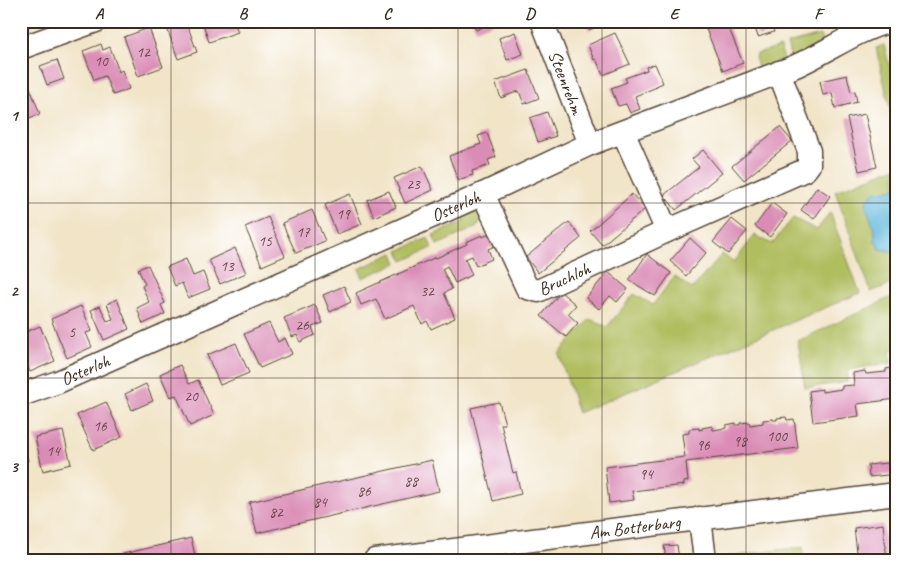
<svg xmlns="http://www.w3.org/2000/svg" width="917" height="581" font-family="Caveat,sans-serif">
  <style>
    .green { fill: #b1be61; stroke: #767440 }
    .water { fill: #5eb8dc; stroke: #4c717d }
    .building { fill: #da8cb6 }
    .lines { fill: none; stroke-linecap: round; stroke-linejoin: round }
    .minor-casing { stroke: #564637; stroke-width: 25 }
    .minor { stroke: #fff; stroke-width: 22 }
    .grid { fill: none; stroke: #3b2a1e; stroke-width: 1; stroke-opacity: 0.55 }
    .labels { text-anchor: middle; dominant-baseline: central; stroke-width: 4; stroke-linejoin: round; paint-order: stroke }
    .number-label { font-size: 15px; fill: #634244 }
    .street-label { font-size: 18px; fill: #3b2a1e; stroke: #fff }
    .neatline { fill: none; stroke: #3b2a1e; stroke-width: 2 }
    .grid-label { font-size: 16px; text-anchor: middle; font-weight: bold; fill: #3b2a1e }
  </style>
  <rect width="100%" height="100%" fill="#fff"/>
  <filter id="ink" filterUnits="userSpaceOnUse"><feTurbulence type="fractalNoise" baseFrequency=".02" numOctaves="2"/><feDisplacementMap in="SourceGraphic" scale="10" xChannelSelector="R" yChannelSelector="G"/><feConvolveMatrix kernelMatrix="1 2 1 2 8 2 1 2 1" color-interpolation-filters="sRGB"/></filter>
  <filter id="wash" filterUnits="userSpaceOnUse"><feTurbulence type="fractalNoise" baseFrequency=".0096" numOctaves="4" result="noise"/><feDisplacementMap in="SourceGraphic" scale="20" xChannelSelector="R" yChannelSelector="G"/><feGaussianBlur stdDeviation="1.12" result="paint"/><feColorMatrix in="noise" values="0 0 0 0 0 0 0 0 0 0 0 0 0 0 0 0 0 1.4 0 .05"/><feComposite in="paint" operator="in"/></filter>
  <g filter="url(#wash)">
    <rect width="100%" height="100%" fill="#f1e4c7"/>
    <path class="green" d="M820,35L823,44L791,59L787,44Z
      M884,45L896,92V134L876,48Z
      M780,47L785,62L759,71L755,57L757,54Z
      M896,167V188L891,190L878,191L866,207L875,230V241L880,249L896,252V282L871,292L835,191Z
      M474,206L486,211L477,227L437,245L433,235L464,222L463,210Z
      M830,212L860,293L578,413L559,354L590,319L607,327L634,294L653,305L674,276L692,289L722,254L734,262L755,235L772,244L793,218L817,230Z
      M428,238L432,248L403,261L398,251Z
      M393,253L397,263L363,278L359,269Z
      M896,295V349L890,350L891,363L848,370L847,382L805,388L798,341Z
      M803,547L804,560H724V557Z"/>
    <path class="water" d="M896,188V252L880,249L875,241V230L866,207L867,199C870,196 874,192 878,191C885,190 890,191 896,188Z"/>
    <g id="blocks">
      <path class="building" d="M21,21H42V22L23,28Z
        M177,21H186L197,52L178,59L166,25Z
        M202,21H234L238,32L209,42Z
        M472,21H497L476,30Z
        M585,21H607L589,30Z
        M724,21H726L743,63L723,71L706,29Z
        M753,21H771L774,32L758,37Z
        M790,21H811V22L798,26V24L792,25Z
        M149,28L163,67L138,76L124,37Z
        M515,32L523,54L507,60L499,38Z
        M615,33L630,64L603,75L596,59L594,60L588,45Z
        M101,44L103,50L110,47L119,72L122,70L129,89L113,95L105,76L94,80L83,51Z
        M57,60L64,79L47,85L40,66Z
        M655,64L663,83L656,86L657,87L635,96L640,109L630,113L626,104L618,106L611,88L627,82L625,78L647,70L646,67Z
        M528,70L539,98L524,104L519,91L501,98L495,82Z
        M24,72L40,114L21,121V73Z
        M847,75L851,92L855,91L857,102L835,108L832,93L823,95L820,81Z
        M547,112L556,136L538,142L530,118Z
        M865,114L877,167L859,171L847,118Z
        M780,127L792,141L744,180L732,166Z
        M487,133L496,157L488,160L490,165L472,171L473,175L458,180L449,156L481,144L478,136Z
        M703,150L722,173L676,210L664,195L699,167L692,159Z
        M422,166L433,190L405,203L394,178Z
        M817,187L830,196L814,219L801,210Z
        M389,191L396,207L374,217L367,200Z
        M350,194L362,224L337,234L325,205Z
        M632,194L645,209L602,245L590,231Z
        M772,203L787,214L770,237L755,226Z
        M312,210L325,241L296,253L282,223Z
        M268,217L285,256L262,266L245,227Z
        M732,219L747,231L728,254L713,242Z
        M569,222L581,238L538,273L526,257Z
        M493,232L499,244L488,249L492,259L476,266L472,256L465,259L472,275L455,283L447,266L442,269L452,289L444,293L455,318L431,329L427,321L422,324L414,306L385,319L376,299L361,305L356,293L436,257V258L467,244L466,242L482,235L483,237Z
        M690,238L706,253L686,276L670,261Z
        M235,248L246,273L220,284L209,260Z
        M647,254L671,273L655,296L629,280Z
        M186,259L193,276L203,272L210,289L188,298L182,283L175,286L167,267Z
        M148,265L165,303L161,305L165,314L143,324L137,308L149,302L142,286L145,284L138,269Z
        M608,272L628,289L617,302L610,296L599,309L586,298Z
        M344,286L351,302L330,312L323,295Z
        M561,292L576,305L568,314L578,323L566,337L541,316Z
        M117,299L129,329L104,340L91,310L100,306L107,321L113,319L107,304Z
        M315,305L323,323L312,327L315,335L300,342L297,335L292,337L284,318Z
        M81,306L92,331L86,333L92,347L67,358L51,319Z
        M269,323L278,342L285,338L292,354L260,368L244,334Z
        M40,326L55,361L30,372L25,360L21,362V334Z
        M236,343L249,373L220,385L207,355Z
        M180,365L189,384L198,380L214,415L190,426L176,395L170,397L160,374Z
        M896,367V399L857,404L859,416L813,422L809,391L822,389V392L842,389V386L854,385L853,373L865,371L866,374L886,372V369Z
        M146,384L153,401L132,410L125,394Z
        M106,402L122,437L93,450L77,415Z
        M499,402L505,424H501L513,473L516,472L521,494L493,501L471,408Z
        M786,417L787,420L794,419L798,448L686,462L688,481L684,482V485L632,491L634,500L609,503L605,467L685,457L682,434L689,433V429L699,428V430L703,429L702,428L712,426L713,430L726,428V425L736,423V425H740V423L749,422L750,425L763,423V420L773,419V420H777V418Z
        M63,431L71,464L43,471L35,437Z
        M21,444H24L28,461L22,462L26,479L21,480Z
        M432,460L439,491L257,533L249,502Z
        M896,462V474L869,477L868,465Z
        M883,524L887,560H858L854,528Z
        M191,538L196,560H102V559Z
        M677,545L679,560H666L664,546Z"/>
    </g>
  </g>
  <g filter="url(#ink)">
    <use href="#blocks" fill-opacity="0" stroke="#564637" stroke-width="1"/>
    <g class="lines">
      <defs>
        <g id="minor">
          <path id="s1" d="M542,21L590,144"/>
          <path d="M21,48L96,21"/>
          <path d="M623,132L667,231"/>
          <path id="s2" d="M483,194L527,288L538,291L667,231L805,170L809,165V151L779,72"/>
          <path id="s3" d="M21,395L58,382L483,194L590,144L791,68C825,54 855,30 891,21"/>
          <path d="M700,518L705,560"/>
          <path id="s4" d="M375,560L896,494"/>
        </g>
      </defs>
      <use href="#minor" class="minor-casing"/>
      <use href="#minor" class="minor"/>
    </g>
  </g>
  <path class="grid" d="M171,21V560M315,21V560M458,21V560M602,21V560M746,21V560M21,203H896M21,378H896"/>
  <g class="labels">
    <g class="number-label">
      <text x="143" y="52">12</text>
      <text x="101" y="61">10</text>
      <text x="413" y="184">23</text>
      <text x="343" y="214">19</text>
      <text x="303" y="232">17</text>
      <text x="265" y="241">15</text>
      <text x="227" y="266">13</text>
      <text x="427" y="291">32</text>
      <text x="302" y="325">26</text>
      <text x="72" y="332">5</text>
      <text x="191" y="396">20</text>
      <text x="100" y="426">16</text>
      <text x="777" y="436">100</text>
      <text x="740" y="441">98</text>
      <text x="703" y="445">96</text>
      <text x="53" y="451">14</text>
      <text x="646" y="474">94</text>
      <text x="411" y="481">88</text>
      <text x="364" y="491">86</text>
      <text x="320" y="502">84</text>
      <text x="276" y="512">82</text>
    </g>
    <g class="street-label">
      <text stroke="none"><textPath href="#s1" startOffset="66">Steenrehm</textPath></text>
      <text stroke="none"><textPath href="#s3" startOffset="474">Osterloh</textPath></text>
      <text stroke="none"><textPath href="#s2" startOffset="144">Bruchloh</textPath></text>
      <text stroke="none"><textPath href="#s3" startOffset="69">Osterloh</textPath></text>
      <text stroke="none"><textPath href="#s4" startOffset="262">Am Botterbarg</textPath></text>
    </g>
  </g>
  <rect width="917" height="581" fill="none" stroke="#fff" stroke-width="55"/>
  <rect x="28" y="28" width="862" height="526" class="neatline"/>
  <g class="grid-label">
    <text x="99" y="19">A</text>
    <text x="243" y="19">B</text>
    <text x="387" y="19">C</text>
    <text x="530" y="19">D</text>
    <text x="674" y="19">E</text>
    <text x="818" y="19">F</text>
    <text x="14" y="121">1</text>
    <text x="14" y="296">2</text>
    <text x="14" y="472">3</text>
  </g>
</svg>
